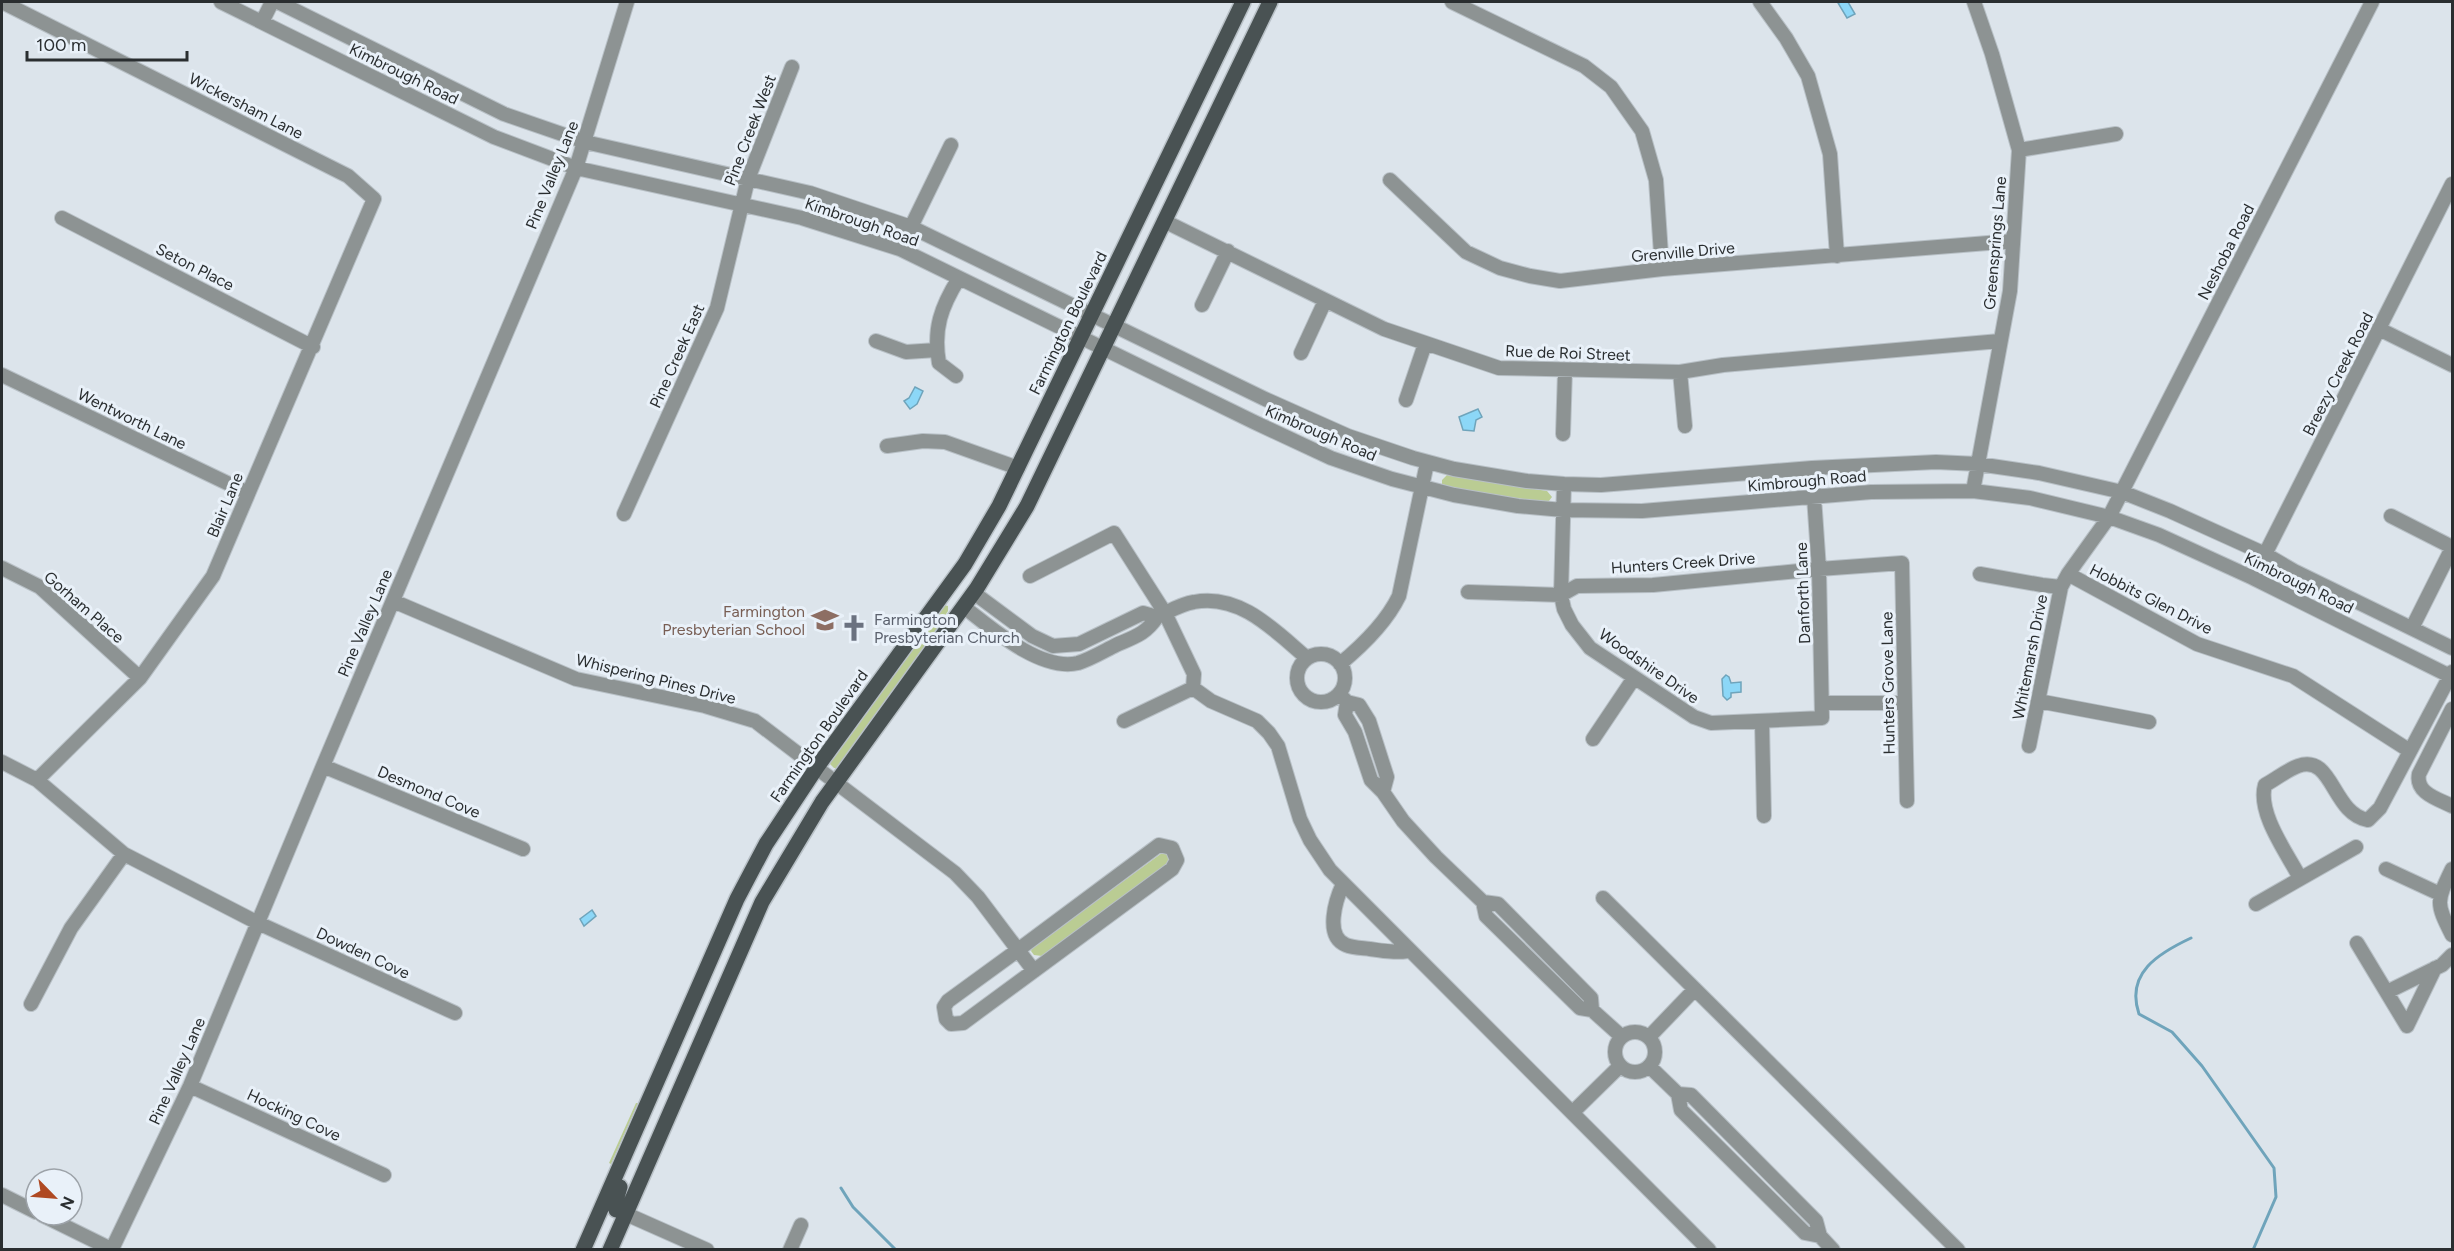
<svg xmlns="http://www.w3.org/2000/svg" width="2454" height="1251" font-family="Figtree,sans-serif">
  <style>
    .green { fill: #bacc93 }
    .water { fill: #8cd7f7; stroke: #6fa4bb; stroke-width: 1.5 }
    .lines { fill: none; stroke-linecap: round; stroke-linejoin: round }
    .stream { stroke: #6fa4bb; stroke-width: 3 }
    .minor-casing { stroke: #b8c0c6; stroke-width: 16 }
    .major-casing { stroke: #b8c0c6; stroke-width: 18 }
    .minor { stroke: #8d9393; stroke-width: 14 }
    .major { stroke: #495253; stroke-width: 15 }
    .labels { text-anchor: middle; dominant-baseline: central; stroke-width: 6; stroke-linejoin: round; paint-order: stroke }
    .street-label { font-size: 16px; fill: #2a2e30; stroke: #e9f1f9 }
    .education-label { font-size: 16px; fill: #785e54; stroke: #e9f1f9; text-anchor: end }
    .worship-label { font-size: 16px; fill: #5b616d; stroke: #e9f1f9; text-anchor: start }
  </style>
  <rect width="100%" height="100%" fill="#dce4eb"/>
  <path class="green" d="M1447,475L1547,491L1552,497L1548,502H1544L1460,490L1442,484V480Z
    M944,605L948,606V611L897,690L838,768H834L830,764L832,758Z
    M1162,853H1168L1171,856L1169,864L1042,956L1034,955L1031,951L1033,947Z
    M636,1103H638L611,1164L609,1163Z"/>
  <path class="water" d="M1841,2H1848L1855,14L1847,18L1838,3Z
    M915,387L923,391L917,404L910,409L904,401L909,398Z
    M1478,409L1482,417L1476,420L1474,431L1463,430L1459,417Z
    M1726,675L1729,677L1731,683L1741,682V692L1731,693V697L1727,700L1723,696L1722,679Z
    M592,910L596,916L584,926L580,919Z"/>
  <g class="lines">
    <path class="stream" d="M2191,938C2159,953 2125,973 2139,1014L2172,1032L2202,1066L2274,1168L2276,1197L2253,1250
      M841,1188L853,1207L896,1250"/>
    <defs>
      <path id="minor" d="M2,2L348,176L374,199L213,576L140,678L37,780
        M221,2L494,137L576,168L802,218L900,249L1254,422L1331,458L1392,479L1454,495L1518,506L1563,510L1642,511L1871,492L1973,491L2030,498L2109,517L2159,535L2253,578L2452,677
        M278,2L504,114L585,142L810,193L911,227L1265,399L1348,436L1413,458L1454,469L1527,481L1564,484L1601,485L1812,468L1936,462L1978,464L2039,473L2122,492L2170,511L2265,554L2294,571L2452,648
        M1452,2L1584,66L1611,87L1642,131L1656,180L1662,269
        M1760,2L1786,38L1808,76L1830,154L1837,256
        M262,22L272,2
        M2019,150L2116,134
        M1390,180L1466,252L1500,268L1530,276L1560,281L1662,269L2013,241
        M62,218L313,347
        M1164,221L1384,329L1499,368L1680,372L1723,365L2000,341
        M911,227L951,145
        M1202,305L1228,251
        M2379,329L2452,365
        M876,341L906,352L937,350
        M1301,353L1325,301
        M1680,372L1685,426
        M2,375L248,493
        M956,376L939,363C933,329 941,307 959,278
        M1406,400L1425,344
        M1563,434L1565,371
        M887,446L923,441L945,442L1018,468
        M1564,484L1561,595L1564,609L1572,625L1590,648L1694,717L1711,723L1822,718L1819,569L1812,468
        M1973,491L2010,291L2019,150L1992,54L1974,2
        M624,514L717,308L748,179L792,67
        M2391,516L2452,547
        M2,568L40,587L140,678
        M1980,574L2042,585L2061,587
        M2068,574L2197,644L2293,676L2410,751
        M1030,576L1114,533L1165,613L1194,674L1193,688
        M2253,578L2452,184
        M1468,592L1561,595L1577,586L1653,585L1819,569L1902,563L1907,801
        M393,601L576,679L705,706L755,721L955,873L978,897L1018,950L1159,845L1172,848L1177,860L1172,869L963,1023L951,1024L946,1019L944,1007L948,1001L1018,950L1034,971
        M964,607C991,628 1041,672 1078,663C1091,659 1104,651 1116,645C1134,637 1146,634 1157,617L1143,613L1079,644L1053,646L1032,636L974,593
        M1159,616C1170,611 1181,604 1194,602C1240,593 1275,631 1307,658
        M2412,628L2452,548
        M1297 678a24 24 0 1 1 48 0a24 24 0 1 1-48 0Z
        M1340,664C1363,645 1386,623 1399,596L1427,463
        M1193,688L1211,701L1257,721L1269,733L1278,746L1300,819L1310,840L1330,870L1709,1250
        M1339,694L1347,702L1359,705L1369,721L1387,777L1383,792L1371,780L1355,732L1345,715L1347,702
        M2038,701L2149,722
        M1822,703H1904
        M2452,709L2419,774C2415,793 2438,799 2452,806
        M1124,721L1193,688
        M1762,722L1764,816
        M1593,739L1634,678
        M2029,746L2061,587L2068,574L2109,517L2372,2
        M2,762L37,780L124,854L258,923L455,1013
        M323,766L523,849
        M1383,792L1403,821L1436,857L1483,902L1498,904L1591,998L1592,1010L1580,1008L1486,916L1483,902
        M2386,869L2440,894
        M2452,869C2436,902 2436,903 2452,935
        M2300,878C2287,853 2257,813 2265,785C2276,779 2287,770 2298,766C2333,753 2332,814 2368,820L2380,808L2452,672
        M1343,884C1336,899 1324,936 1346,945C1353,948 1363,948 1370,949C1384,951 1395,953 1408,951
        M1603,898L1958,1250
        M2256,904L2356,847
        M2357,943L2407,1026
        M2387,992L2442,965L2452,955
        M31,1004L71,928L124,854
        M1592,1010L1621,1036
        M2407,1026L2435,968
        M1615 1052a20 20 0 1 1 40 0a20 20 0 1 1-40 0Z
        M1649,1037L1695,989
        M1649,1066L1678,1094L1681,1110L1805,1233L1820,1236L1816,1221L1691,1095L1678,1094
        M190,1086L384,1175
        M1573,1112L1620,1066
        M2,1195L36,1212
        M626,1214L707,1250
        M42,1215L113,1250
        M1820,1236L1833,1250
        M112,1249L190,1086L323,766L576,168L627,2
        M790,1250L801,1225"/>
      <path id="major" d="M616,1210L615,1204L620,1187
        M583,1250L737,899L766,844L817,767L965,564L999,506L1243,2
        M610,1250L762,902L822,802L977,588L1027,506L1270,2"/>
    </defs>
    <use href="#minor" class="minor-casing"/>
    <use href="#major" class="major-casing"/>
    <use href="#minor" class="minor"/>
    <use href="#major" class="major"/>
  </g>
  <defs>
    <symbol id="school-bare" viewBox="-9 -9 18 18"><path d="M0-5L7-2L0 1L-7-2ZM-4 1L0 2.5L4 1V4Q0 6-4 4Z" fill="#8d6e63" stroke="#e9f1f9" stroke-width="2.5" paint-order="stroke"/></symbol>
    <symbol id="church-bare" viewBox="-9 -9 18 18"><path d="M-1.2-6h2.4v3.5h3.3v2.4h-3.3V6h-2.4V-.1h-3.3v-2.4h3.3Z" fill="#6b7280" stroke="#e9f1f9" stroke-width="2.5" paint-order="stroke"/></symbol>
  </defs>
  <g fill-rule="evenodd">
    <use href="#school-bare" x="806" y="601" width="38" height="38"/>
    <use href="#church-bare" x="835" y="609" width="38" height="38"/>
  </g>
  <g class="labels">
    <g class="street-label">
      <text transform="translate(404 74) rotate(26)">Kimbrough Road</text>
      <text transform="translate(246 106) rotate(27)">Wickersham Lane</text>
      <text transform="translate(750 130) rotate(-69)">Pine Creek West</text>
      <text transform="translate(552 175) rotate(-68)">Pine Valley Lane</text>
      <text transform="translate(862 222) rotate(19)">Kimbrough Road</text>
      <text transform="translate(1995 243) rotate(-85)">Greensprings Lane</text>
      <text transform="translate(1683 252) rotate(-5)">Grenville Drive</text>
      <text transform="translate(2226 252) rotate(-63)">Neshoba Road</text>
      <text transform="translate(195 267) rotate(27)">Seton Place</text>
      <text transform="translate(1068 323) rotate(-64)">Farmington Boulevard</text>
      <text transform="translate(1568 353) rotate(2)">Rue de Roi Street</text>
      <text transform="translate(677 356) rotate(-66)">Pine Creek East</text>
      <text transform="translate(2338 374) rotate(-63)">Breezy Creek Road</text>
      <text transform="translate(132 419) rotate(26)">Wentworth Lane</text>
      <text transform="translate(1321 433) rotate(23)">Kimbrough Road</text>
      <text transform="translate(1807 481) rotate(-5)">Kimbrough Road</text>
      <text transform="translate(225 505) rotate(-67)">Blair Lane</text>
      <text transform="translate(1683 563) rotate(-4)">Hunters Creek Drive</text>
      <text transform="translate(2299 583) rotate(26)">Kimbrough Road</text>
      <text transform="translate(1803 593) rotate(-92)">Danforth Lane</text>
      <text transform="translate(2151 599) rotate(27)">Hobbits Glen Drive</text>
      <text transform="translate(84 607) rotate(41)">Gorham Place</text>
      <text transform="translate(365 623) rotate(-67)">Pine Valley Lane</text>
      <text transform="translate(2030 657) rotate(-79)">Whitemarsh Drive</text>
      <text transform="translate(1649 666) rotate(35)">Woodshire Drive</text>
      <text transform="translate(656 679) rotate(14)">Whispering Pines Drive</text>
      <text transform="translate(1888 683) rotate(-91)">Hunters Grove Lane</text>
      <text transform="translate(819 736) rotate(-55)">Farmington Boulevard</text>
      <text transform="translate(429 792) rotate(23)">Desmond Cove</text>
      <text transform="translate(363 953) rotate(25)">Dowden Cove</text>
      <text transform="translate(177 1071) rotate(-66)">Pine Valley Lane</text>
      <text transform="translate(294 1115) rotate(25)">Hocking Cove</text>
    </g>
    <g class="education-label">
      <text x="805" y="611">Farmington<tspan x="805" dy="18">Presbyterian School</tspan></text>
    </g>
    <g class="worship-label">
      <text x="874" y="619">Farmington<tspan x="874" dy="18">Presbyterian Church</tspan></text>
    </g>
  </g>
  <rect width="2454" height="1251" fill="none" stroke="#2a2e30" stroke-width="6"/>
  <g transform="translate(54 1197) rotate(115)"><circle r="28" fill="#e9f1f9" stroke="#9da3a9" stroke-width="1.5"/>
  <path d="M0-4.5L10 22L0 15L-10 22Z" fill="#af4922"/>
  <text y="-9" font-size="16" font-weight="bold" text-anchor="middle" fill="#2a2e30">N</text>
  </g>
  <path d="M27 51v9h160v-9" fill="none" stroke="#2a2e30" stroke-width="3"/>
  <text x="36" y="51" font-size="18" fill="#2a2e30" stroke="#e9f1f9" stroke-width="4.5" paint-order="stroke">100 m</text>
</svg>
